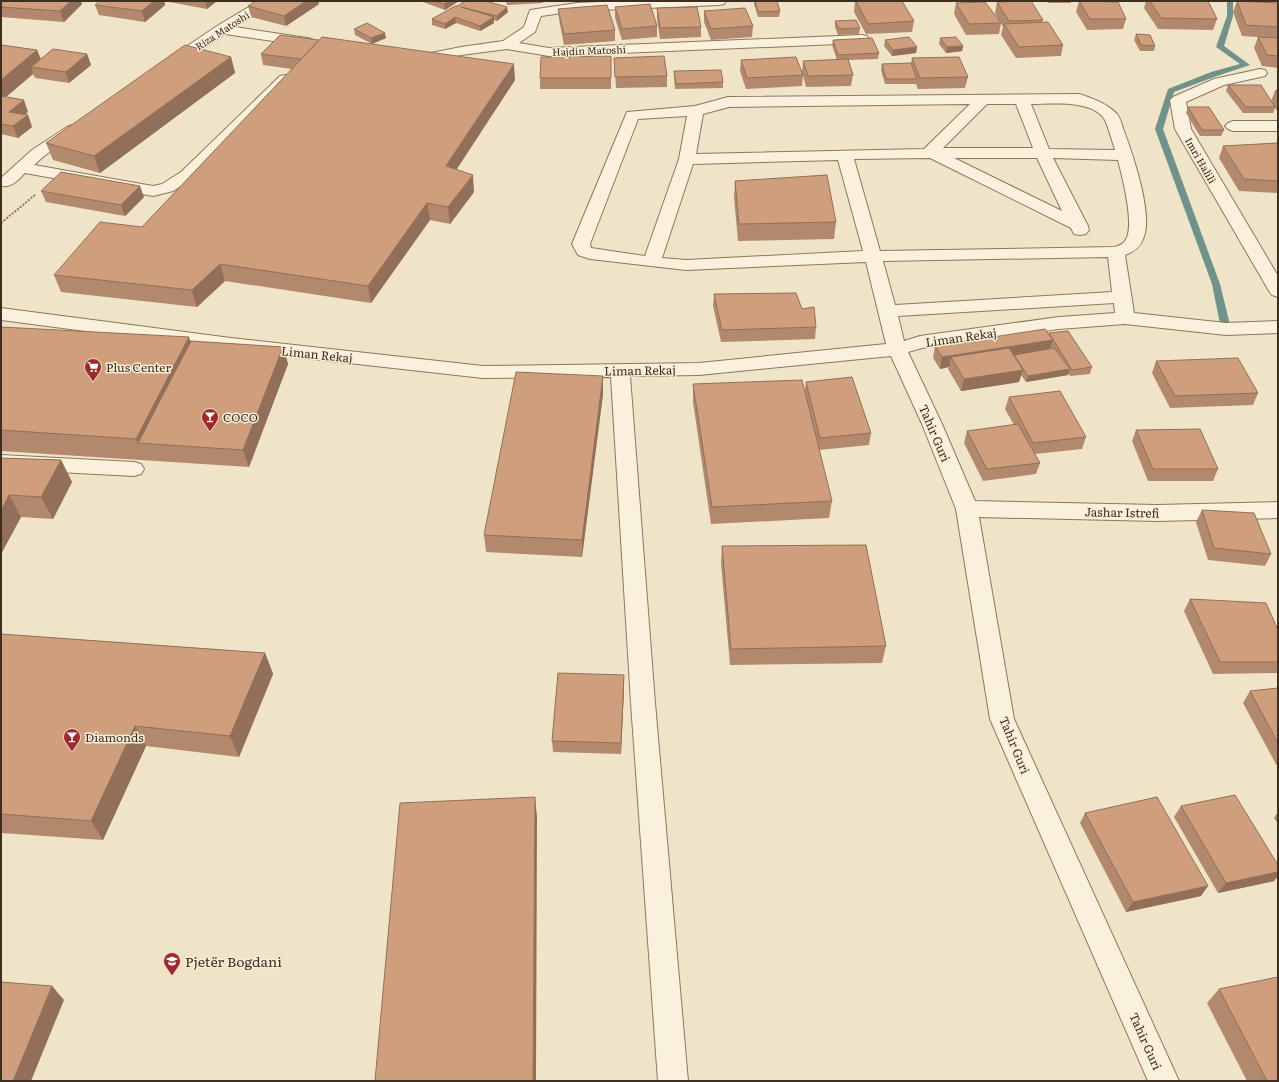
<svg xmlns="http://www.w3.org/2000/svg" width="1279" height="1082" font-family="Literata,serif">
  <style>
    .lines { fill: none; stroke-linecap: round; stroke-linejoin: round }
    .stream { fill: #6f938a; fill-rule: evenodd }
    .minor-casing { stroke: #8d765c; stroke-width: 2 }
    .path { stroke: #8d765c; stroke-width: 2; stroke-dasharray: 2 1.5; stroke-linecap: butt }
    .minor { fill: #faf1dc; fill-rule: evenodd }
    .wall { fill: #b2896c }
    .shaded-wall { fill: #916f58 }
    .building { fill: #cf9f7d; stroke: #916f58 }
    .labels { text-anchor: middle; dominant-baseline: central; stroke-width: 3; stroke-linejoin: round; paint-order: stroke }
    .far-street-label { font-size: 10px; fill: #3d2e20; stroke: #f7eed8 }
    .street-label { font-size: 12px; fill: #3d2e20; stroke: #f7eed8 }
    .poi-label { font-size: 12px; fill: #3d2e20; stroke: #f7eed8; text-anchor: start }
    .near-poi-label { font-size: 14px; fill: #3d2e20; stroke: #f7eed8; text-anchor: start }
  </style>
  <rect width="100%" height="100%" fill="#f0e4c8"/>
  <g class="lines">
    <path class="stream" d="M1227,1H1233V16L1224,46L1250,65L1217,76L1174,92L1163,129L1220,284L1231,329L1226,332L1221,329L1212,284L1155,129L1168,89L1211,72L1240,64L1216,47L1227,16Z"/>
    <defs>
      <path id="minor" d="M1,1H10L6,6L1,7Z
        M259,1H275L273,4L235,27L307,38L312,39L314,42L312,45L307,46L225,34L175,67L170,68L165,67L163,64L165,61L217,26Z
        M623,1H726L724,4L719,5L577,11L541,16L535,32L519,43L549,48L862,35L867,36L869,39L867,42L862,43L549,56L507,49L461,55L416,64L411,63L409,60L411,57L461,47L503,41L524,27L530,10L577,3Z
        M1260,69L1265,70L1267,73L1265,76L1224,85L1186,102L1191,129L1278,276V297L1272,295L1269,291L1175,129L1170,100L1173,97L1214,79Z
        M285,75L290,76L292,79L290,82L193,178L173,191L153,196L25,173C18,180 12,188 1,186V178L32,150L67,127L72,125L77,127L80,130L77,133L44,156L34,165L153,186L162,184L181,172L280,76Z
        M1079,94C1092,98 1108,104 1117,114C1121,119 1122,126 1124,131C1133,155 1154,216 1143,239C1140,248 1133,252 1125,255L1134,313L1226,323L1278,321V333L1226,335L1125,324L1059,329L922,348L908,352L942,424L975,501L1157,505L1278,502V518L1157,521L979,517L1014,719L1179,1081H1148L990,719L956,509L922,424L891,356L699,375L630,376L655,703L688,1081H658L631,703L611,377L483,378L231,350L1,320V308L231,338L483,366L699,363L886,344L866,262L686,270L590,259L578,255L572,244L627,112L695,106L728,97ZM970,104L924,149L696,154L703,114L729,107ZM987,104H1016L1033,148H943ZM1031,104C1051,104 1093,99 1105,120C1109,129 1112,141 1115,150L1049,149ZM687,116L679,159L645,256L591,248L590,244L638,119ZM930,158L1071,228L1074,234L1080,235L1086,234L1089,230L1088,226L1053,158L1118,160C1122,176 1136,227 1125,241C1122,245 1118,246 1114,247L880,251L854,159ZM954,158H1037L1062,211ZM838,160L863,251L686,260L662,258L693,164ZM1108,257L1112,292L895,305L883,261ZM1114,303L1115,313L1059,317L920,336L904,341L898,316Z
        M1233,121H1278V131H1233L1228,129L1225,126L1228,123Z
        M1,455L134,462L141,464L144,469L141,474L134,476L1,469Z"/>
    </defs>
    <use href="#minor" class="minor-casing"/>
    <path class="path" d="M1,223L35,195"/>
    <use href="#minor" class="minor"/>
  </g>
  <path class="wall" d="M3,1H81L82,4L64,22L1,17V3Z
    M100,1H217L207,9L164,1L165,5L145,22L99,15L95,5Z
    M256,1H318L319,4L286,26L251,17L248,6Z
    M423,1H459L445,10L423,2Z
    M465,1H493L492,3L508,12L497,21L494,20V23L480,31L456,23L445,29L432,25V19L458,6Z
    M506,1H543V3L507,5Z
    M754,1H777L780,11L779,17H758L754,4Z
    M855,1L914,21L912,32L866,34L854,12Z
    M1047,1H1071V3H1048Z
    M1079,1L1126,19L1123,29L1087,30L1076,12Z
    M1146,1H1208L1217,19L1213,30L1158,29L1144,8Z
    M1237,1L1278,3V68L1262,66L1254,48L1258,37L1242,36L1233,12Z
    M997,2L1043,20L1042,22L1063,45L1061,56L1016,58L1001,35L1003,27L1001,23L999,34L966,35L954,14L956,3L1000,22L995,13Z
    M615,7L657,26V37L622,40L615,18Z
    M657,8L701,27V37L660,39L657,19Z
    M558,9L615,30V41L564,45L559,19Z
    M704,11L753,26L752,37L711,40L704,22Z
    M835,21L860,28L859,34L838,35L835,27Z
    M354,29L386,38L372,44L355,35Z
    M1136,34L1155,46L1154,51H1140L1134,40Z
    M940,38L963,46L962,51L946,53L939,44Z
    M833,40L879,53L878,59L848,60L853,75L851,86L806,87L802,72L803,61L837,60L832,45Z
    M885,40L917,47L916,53L892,56L884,46Z
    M1,45L37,50L41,59L87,54L91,65L69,83L35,78L33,74L6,97L28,112L24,115H28L32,127L18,138L1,134Z
    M261,54L515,80L457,169L474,192L450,224L430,220L371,303L225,281L197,307L61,292L54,275L142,227L292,69L263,65Z
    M611,56V89H540V78Z
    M231,57L235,73L100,173L53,160L46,143Z
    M614,58L667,76V87L616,88Z
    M912,58L968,77L965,88L918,89L916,84H885L881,70L882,64L911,63Z
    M741,60L803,75L802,86L746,89L740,71Z
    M674,71L723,82V88L675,89L674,77Z
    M1228,85L1271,101L1275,91H1276L1278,86V112L1275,108L1273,113H1243L1226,91Z
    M1188,107L1224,130L1221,136H1200L1186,113Z
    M1278,143V193L1239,191L1219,158L1223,146Z
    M735,181L836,222L834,239L738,241L734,198Z
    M41,191L144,197L125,216L46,202Z
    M714,294L802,309L816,327L815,339L721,342L713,306Z
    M1,327L191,341L283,347L288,364L249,467L1,451Z
    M1049,333L1092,367L1090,374L1070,376L1068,373V375L1026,382L1021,375L1019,382L961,391L948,369L949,367L940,369L933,358L935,346L1049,334Z
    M1156,361L1258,393L1253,405L1170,408L1152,373Z
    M603,376V394L582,557L486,552L484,535Z
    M806,382L871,433L869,445L819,450L832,501L829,518L711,524L693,402V384L805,390Z
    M1009,397L1086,437L1082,449L1035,454L1040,463L1036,474L983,481L964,443L967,431L1014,425L1005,409Z
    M1136,430L1218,469L1213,481H1148L1132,441Z
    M1,458L61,460L72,482L53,519L21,517L1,554Z
    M1202,510L1271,554L1265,566L1208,560L1196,522Z
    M722,546L886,646L882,663L730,665L721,563Z
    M1190,599L1278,630V673L1213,674L1184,611Z
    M1,634L265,653L273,674L239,757L146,746L103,840L1,833Z
    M624,675V687L621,754L553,752L552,741Z
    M1278,688V766H1277L1243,703L1250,691Z
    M1181,806L1278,865V876L1274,881L1218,893L1174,817Z
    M1278,812V824L1274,818Z
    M1085,813L1201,896L1126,912L1080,823Z
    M1219,989L1278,1081H1247L1207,1003Z"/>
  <path class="shaded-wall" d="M71,1H81L82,4L64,22L60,11Z
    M154,1H164L165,5L145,22L142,11Z
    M205,1H217L207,9Z
    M306,1H318L319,4L286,26L284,16Z
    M449,1H459L445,10L444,4Z
    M507,7L508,12L497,21V16Z
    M455,17L456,23L445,29V24Z
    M494,17V23L480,31V26Z
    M385,33L386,38L372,44L371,38Z
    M963,46L962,51L946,53L947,47Z
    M917,47L916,53L892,56L893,50Z
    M37,50L43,66L31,67L33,74L1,101V80Z
    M87,54L91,65L69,83L66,72Z
    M231,57L235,73L100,173L94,156Z
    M514,64L515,80L448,182L446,166Z
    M24,100L28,112L14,123L9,112Z
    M28,115L32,127L18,138L13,126Z
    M473,175L474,192L450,224L448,207Z
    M140,186L144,197L125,216L121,205Z
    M427,203L430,220L371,303L368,286Z
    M220,264L225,281L197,307L192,290Z
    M189,337L197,359L138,443L136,439Z
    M1053,340L1049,352L957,366L951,357L949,367L940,369L942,357Z
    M283,347L288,364L249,467L243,450Z
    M1070,369L1068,375L1026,382L1028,376Z
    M1023,370L1019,382L961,391L964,379Z
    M603,376V394L582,557V540Z
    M61,460L72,482L53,519L41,497Z
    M9,495L21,517L1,554V511Z
    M265,653L273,674L239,757L230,736Z
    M624,675V687L621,754V743Z
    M135,726L146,746L103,840L91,821Z
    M535,797L537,817L536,1081H533Z
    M1278,872V876L1274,881L1218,893L1226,883Z
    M1208,886L1201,896L1126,912L1133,902Z
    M52,986L64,1000L31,1081H13Z"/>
  <path class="building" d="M3,1H71L60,11L1,7V3Z
    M100,1H154L142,11L95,5Z
    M256,1H306L284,16L248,6Z
    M435,1H449L444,4Z
    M465,1H490L489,2L507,7L497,16L461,7L494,17L480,26L455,17L445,24L432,19L455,6H458Z
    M755,1H777L780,11L758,12Z
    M856,1H902L914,21L868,24Z
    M1031,1L1043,20L1009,21L997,2Z
    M1079,1L1118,2L1126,19H1090Z
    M1150,1H1208L1217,19L1161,18Z
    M1237,1L1278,3V27L1246,25Z
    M985,2L1001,23L969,24L956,3Z
    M650,4L657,26L622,29L615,7Z
    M607,5L615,30L564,34L558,9Z
    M697,7L701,27L660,28L657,8Z
    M745,8L753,26L711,29L704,11Z
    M856,20L860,28L839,29L835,21Z
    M1048,22L1063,45L1019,47L1004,24Z
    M367,23L385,33L371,38L354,29Z
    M1136,34L1150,35L1155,46L1141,45Z
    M280,35L319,40L301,59L261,54Z
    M322,37L514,64L446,166L473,175L448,207L427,203L368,286L220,264L192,290L54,275L100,222L142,227Z
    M909,37L917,47L893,50L885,40Z
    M956,37L963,46L947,47L940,38Z
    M1258,37L1278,38V56L1267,55Z
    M872,38L879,53L838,55L833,40Z
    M1,45L37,50L1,80Z
    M185,45L231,57L94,156L46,143Z
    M53,49L87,54L66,72L31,67Z
    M611,56V78H540L541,57Z
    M664,56L667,76L615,77L614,58Z
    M796,57L803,75L747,78L741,60Z
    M959,57L968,77L920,78L912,58Z
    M848,59L853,75L808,76L803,61Z
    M911,63L917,79H886L882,64Z
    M721,70L723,82L676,84L674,71Z
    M1228,85H1261L1275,107H1246Z
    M1278,90V94L1275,91Z
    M1,96L24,100L9,112L28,115L13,126L1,124Z
    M1188,107H1209L1224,130H1202Z
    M1278,143V181L1244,179L1223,146Z
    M61,172L140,186L121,205L41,191Z
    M827,175L836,222L739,224L735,181Z
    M796,293L802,309L814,307L816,327L722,330L714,294Z
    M1,327L189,337L136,439L1,430Z
    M1045,329L1053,340L942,357L935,346Z
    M1068,331L1092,367L1072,370L1049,333Z
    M191,341L283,347L243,450L138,443Z
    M1009,348L1023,370L964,379L951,357Z
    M1054,348L1070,369L1028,376L1014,355Z
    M1238,358L1258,393L1175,396L1156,361Z
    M516,372L603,376L582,540L484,535Z
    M852,377L871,433L820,438L806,382Z
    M802,380L832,501L712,507L693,384Z
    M1060,391L1086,437L1033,443L1009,397Z
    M1018,424L1040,463L987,469L967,431Z
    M1200,429L1218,469H1153L1136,430Z
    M1,458L61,460L41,497L9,495L1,511Z
    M1202,510L1254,513L1271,554L1214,548Z
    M866,545L886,646L731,649L722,546Z
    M1190,599L1266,603L1278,630V662H1220Z
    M1,634L265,653L230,736L135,726L91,821L1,814Z
    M558,673L624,675L621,743L552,741Z
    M1278,688V743L1250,691Z
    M1235,795L1278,865V872L1226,883L1181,806Z
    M535,797L533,1081H375L400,803Z
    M1157,797L1208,886L1133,902L1085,813Z
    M1278,977V1081H1267L1219,989Z
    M1,982L52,986L13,1081H1Z"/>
  <defs>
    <symbol id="supermarket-pin" viewBox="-11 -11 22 30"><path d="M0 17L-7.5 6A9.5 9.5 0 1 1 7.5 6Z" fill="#9e2a2b" stroke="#f7eed8"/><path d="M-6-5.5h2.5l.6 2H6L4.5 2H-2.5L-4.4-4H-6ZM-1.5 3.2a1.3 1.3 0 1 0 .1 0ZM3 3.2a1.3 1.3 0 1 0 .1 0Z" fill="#fff"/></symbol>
    <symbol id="bar-pin" viewBox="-11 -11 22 30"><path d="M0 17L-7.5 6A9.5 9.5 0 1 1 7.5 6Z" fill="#9e2a2b" stroke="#f7eed8"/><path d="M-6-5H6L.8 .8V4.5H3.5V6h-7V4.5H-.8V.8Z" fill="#fff"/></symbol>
    <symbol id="school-pin" viewBox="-11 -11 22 30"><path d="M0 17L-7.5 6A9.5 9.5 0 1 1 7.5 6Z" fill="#9e2a2b" stroke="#f7eed8"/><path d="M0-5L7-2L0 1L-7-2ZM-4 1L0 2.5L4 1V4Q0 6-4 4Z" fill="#fff"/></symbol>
  </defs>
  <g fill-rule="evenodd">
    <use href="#supermarket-pin" x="83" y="357" width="20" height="27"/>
    <use href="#bar-pin" x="200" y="407" width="20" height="27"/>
    <use href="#bar-pin" x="62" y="727" width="20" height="27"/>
    <use href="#school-pin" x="162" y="951" width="20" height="27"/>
  </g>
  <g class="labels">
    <g class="far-street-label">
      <text transform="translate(222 30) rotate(-33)">Riza Matoshi</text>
      <text transform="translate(589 50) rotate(-2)">Hajdin Matoshi</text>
      <text transform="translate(1201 160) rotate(60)">Imri Halili</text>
    </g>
    <g class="street-label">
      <text transform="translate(961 337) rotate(-8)">Liman Rekaj</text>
      <text transform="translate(317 354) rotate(6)">Liman Rekaj</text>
      <text transform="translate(640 370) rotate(-1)">Liman Rekaj</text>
      <text transform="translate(935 433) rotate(67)">Tahir Guri</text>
      <text transform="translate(1122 512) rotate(1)">Jashar Istrefi</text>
      <text transform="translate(1015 745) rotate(68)">Tahir Guri</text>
      <text transform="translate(1146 1041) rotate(66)">Tahir Guri</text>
    </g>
    <g class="poi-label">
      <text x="106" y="367">Plus Center</text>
      <text x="223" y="417">COCO</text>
      <text x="85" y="737">Diamonds</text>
    </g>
    <g class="near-poi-label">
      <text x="185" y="961">Pjetër Bogdani</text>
    </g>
  </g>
  <rect width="1279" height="1082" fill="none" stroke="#3d2e20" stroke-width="4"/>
</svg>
